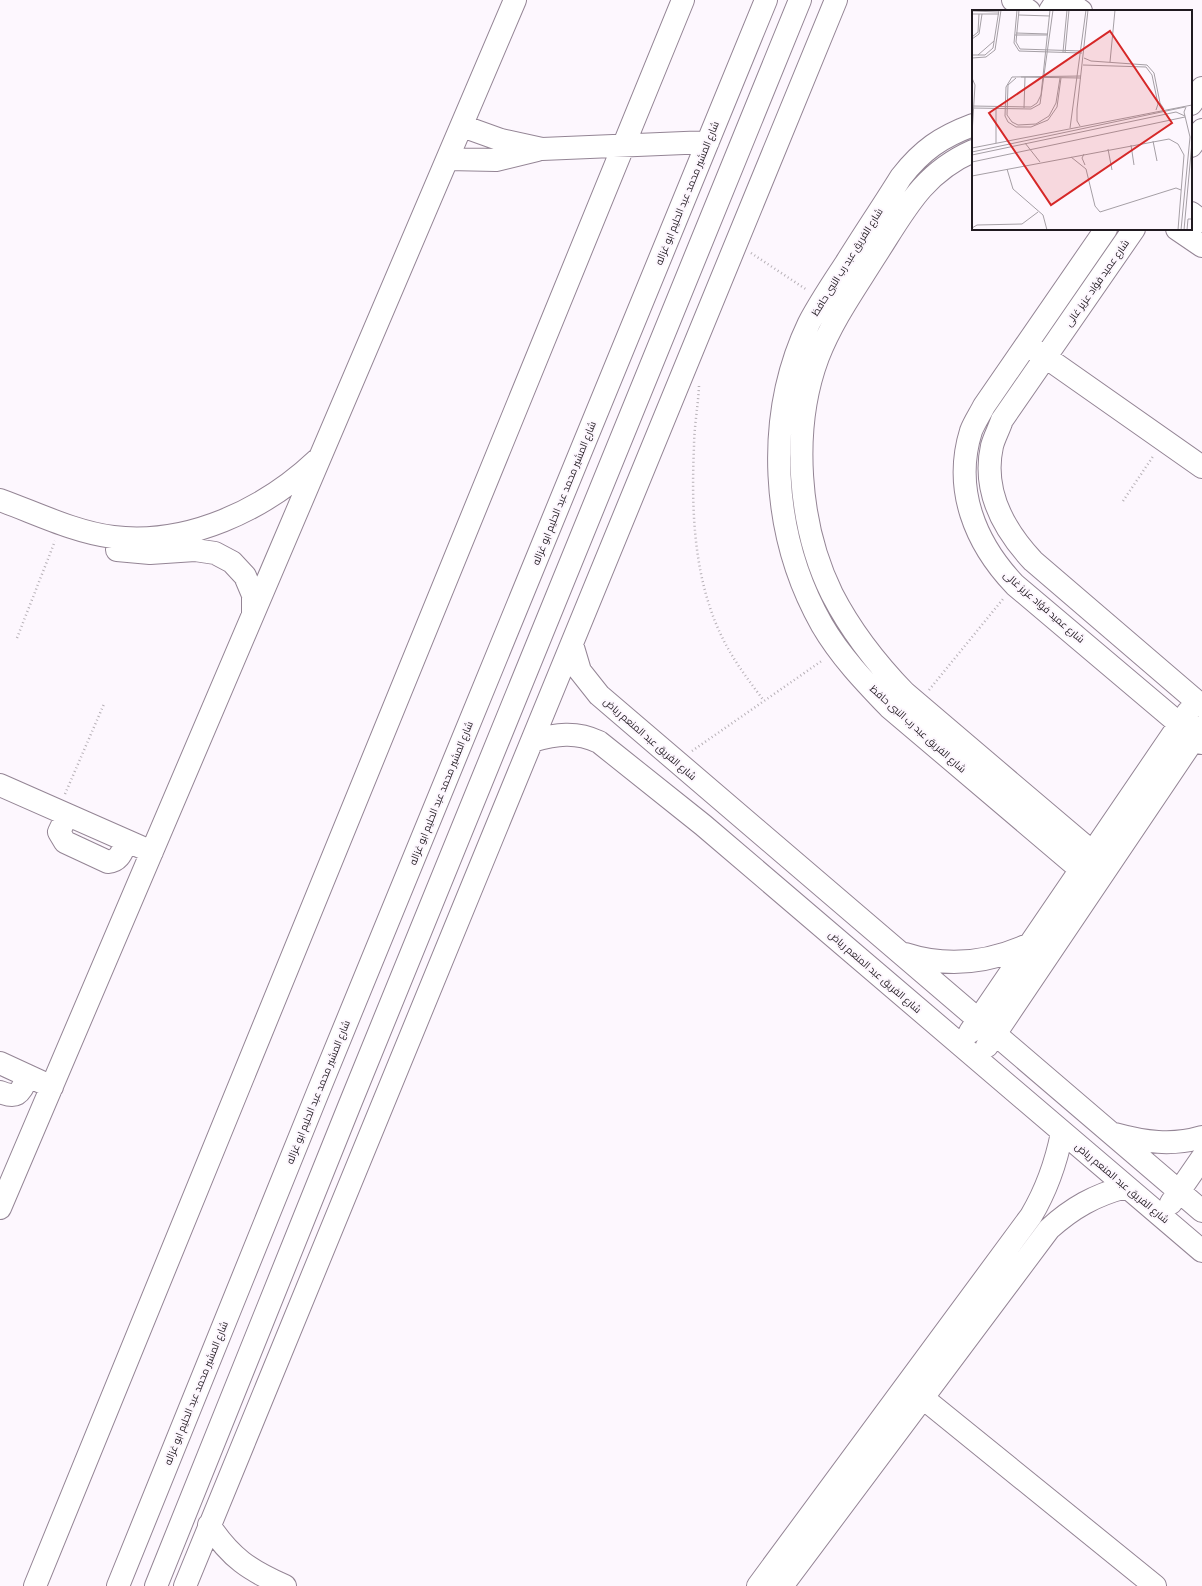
<svg xmlns="http://www.w3.org/2000/svg" width="1202" height="1586" font-family="'Archivo Narrow',Cairo,sans-serif">
  <style>
    .lines { fill: none; stroke-linecap: round; stroke-linejoin: round }
    .minor-casing { stroke: #948595; stroke-width: 24 }
    .path { stroke: #b7b1b7; stroke-width: 2.5; stroke-dasharray: 1 3; stroke-linecap: butt }
    .minor { stroke: #fff; stroke-width: 22 }
    .labels { text-anchor: middle; dominant-baseline: central; stroke-width: 4; stroke-linejoin: round; paint-order: stroke }
    .street-label { font-size: 10px; fill: #201a20; stroke: #fdf7fe }
    .inset-road { fill: none; stroke: #a59fa5; stroke-width: 1 }
    .view { fill: #d62828; fill-opacity: 0.15; stroke: #d62828; stroke-width: 2 }
    .inset-edge { fill: none; stroke: #201a20; stroke-width: 2 }
  </style>
  <rect width="100%" height="100%" fill="#fdf7fe"/>
  <g class="lines">
    <defs>
      <path id="minor" d="M1013,0L1029,11
        M1065,0L1081,11
        M1050,11L1057,0
        M1191,104L1202,88
        M973,125C941,137 922,150 901,177C883,206 864,234 846,263C833,283 820,302 809,323C764,417 771,535 822,625C840,656 865,682 889,707L1080,869
        M462,126L501,140L542,149L708,142
        M1191,146L1202,130
        M973,151C921,174 904,212 874,258C854,290 832,321 818,357C791,429 798,525 832,594C851,631 876,663 905,693L1092,852
        M448,159L496,160L537,150
        M1191,213L1202,221
        M1106,229L984,406C980,414 974,423 971,431C953,489 975,543 1015,585L1202,743
        M1134,229L1002,420C999,429 994,438 992,446C982,491 1004,530 1033,561L1202,706
        M1177,229L1202,246
        M1034,349L1202,467
        M0,500C36,513 74,532 113,537C188,546 264,510 317,460
        M117,550L150,553L195,550L215,553L232,562L245,576L253,595V614
        M572,644L580,671L599,695L1202,1211
        M532,741C556,734 576,731 599,742L703,825L1202,1251
        M0,785L152,852
        M67,815L59,832L65,842L108,862C120,861 122,851 127,841
        M905,954C948,968 989,963 1030,944
        M970,1032L1188,712
        M987,1046L1202,727
        M0,1063L52,1087
        M0,1092C19,1100 20,1092 28,1076
        M1115,1134C1144,1142 1172,1146 1202,1137
        M1171,1203L1202,1158
        M0,1208L515,0
        M923,1398L1155,1586
        M209,1525C231,1558 249,1570 285,1586
        M35,1586L683,0
        M118,1586L318,1092L766,0
        M156,1586L350,1104L800,0
        M185,1586L836,0
        M758,1586L1031,1216C1047,1189 1056,1163 1062,1133
        M782,1586L1049,1229C1072,1208 1095,1195 1126,1187"/>
    </defs>
    <use href="#minor" class="minor-casing"/>
    <path class="path" d="M751,253L807,290
      M699,386C698,407 694,427 694,447C691,513 694,584 725,643C736,664 750,682 764,701
      M1123,501L1154,455
      M17,638L55,541
      M929,690L1003,599
      M692,751L823,660
      M65,794L104,704"/>
    <use href="#minor" class="minor"/>
  </g>
  <g class="labels">
    <g class="street-label">
      <text transform="translate(687 193) rotate(-68)">شارع المشير محمد عبد الحليم ابو غزاله</text>
      <text transform="translate(847 262) rotate(-58)">شارع الفريق عبد رب النبى حافظ</text>
      <text transform="translate(1097 283) rotate(-55)">شارع عميد فؤاد عزيز غالى</text>
      <text transform="translate(564 493) rotate(-68)">شارع المشير محمد عبد الحليم ابو غزاله</text>
      <text transform="translate(1044 607) rotate(41)">شارع عميد فؤاد عزيز غالى</text>
      <text transform="translate(918 729) rotate(42)">شارع الفريق عبد رب النبى حافظ</text>
      <text transform="translate(650 739) rotate(41)">شارع الفريق عبد المنعم رياض</text>
      <text transform="translate(441 793) rotate(-68)">شارع المشير محمد عبد الحليم ابو غزاله</text>
      <text transform="translate(875 972) rotate(41)">شارع الفريق عبد المنعم رياض</text>
      <text transform="translate(318 1092) rotate(-68)">شارع المشير محمد عبد الحليم ابو غزاله</text>
      <text transform="translate(1122 1183) rotate(40)">شارع الفريق عبد المنعم رياض</text>
      <text transform="translate(196 1393) rotate(-68)">شارع المشير محمد عبد الحليم ابو غزاله</text>
    </g>
  </g>
  <g transform="translate(972 10)">
    <rect width="220" height="220" fill="#fdf7fe"/>
    <path class="inset-road" d="M45,0L42,33L47,41L110,43M47,0L44,32L48,39L110,41M0,1L27,2M0,4H27M47,5L78,6M44,23L76,24M43,25H75M0,27L6,22L7,4M0,29L7,24L10,4M91,42L95,0M93,43L97,0M0,45H13L21,38L27,0M6,45L22,31M0,48L14,47L23,40L29,0M112,48L119,51L175,55L182,63L188,93L192,99M138,52L143,0M111,55L174,57L180,65L186,94L184,100M49,67L109,68M0,68L3,75L0,124M44,68L36,75L35,105L40,112L46,115L64,114L77,106L84,93L88,68M89,68L85,97L76,110L59,117H44L36,112L33,106L34,77L40,67L109,66M0,72V120M0,96L59,97L65,93L69,85L78,0M0,98L59,99L68,94L81,0M52,98L53,67M108,116L105,111V99L116,0M98,118L114,0M181,131L185,151M24,133V99M53,133L68,152M159,135L162,155M0,138L220,95M136,139L140,160M0,142L213,97M112,144L110,148L113,155M0,145L204,102L213,106M99,147L114,159L123,196L128,202L204,178L209,180M0,152L213,107M35,159L41,179L71,205L75,220M0,166L197,129L206,134L212,145L206,220M0,218L5,215L50,214L66,202M209,220L218,127L212,102L214,97M212,220L220,132M215,220L216,209H220"/>
    <path class="view" d="M138,21L200,113L79,195L17,103Z"/>
    <rect width="220" height="220" class="inset-edge"/>
  </g>
</svg>
